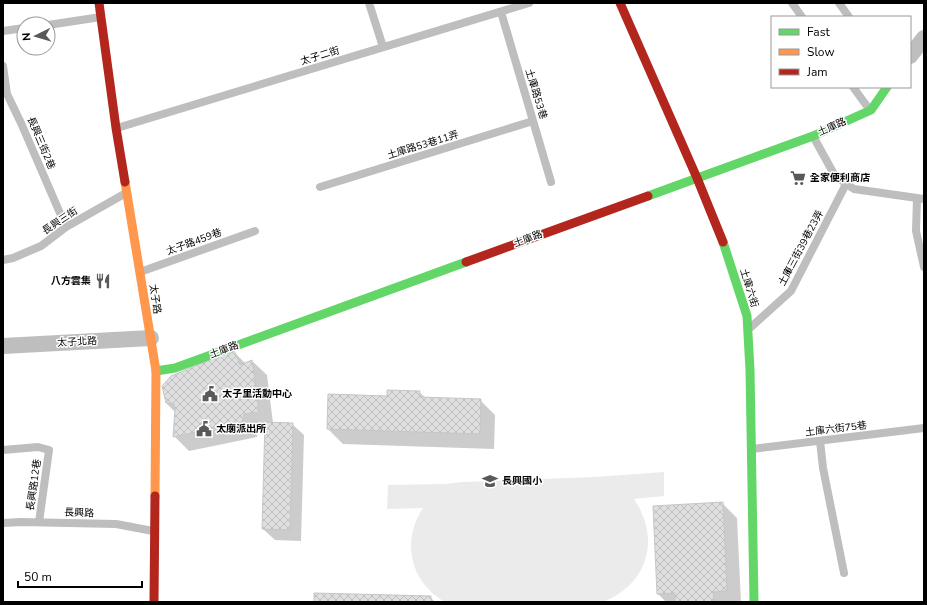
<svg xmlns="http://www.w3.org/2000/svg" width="927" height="605" font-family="'Nunito Sans','Noto Sans TC',sans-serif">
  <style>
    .grass { fill: #ebebeb }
    .shadow { fill: #0003 }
    .building { fill: url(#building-cross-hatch); stroke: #c6c6c6 }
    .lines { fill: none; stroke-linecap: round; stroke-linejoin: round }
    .lane { stroke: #bebebe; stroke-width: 8 }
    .street { stroke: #bebebe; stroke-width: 16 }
    .fast { stroke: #63d668; stroke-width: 9 }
    .slow { stroke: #ff974d; stroke-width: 9 }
    .jam { stroke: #b3261e; stroke-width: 9 }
    .labels { text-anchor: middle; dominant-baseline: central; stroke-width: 3; stroke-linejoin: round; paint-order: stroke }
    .street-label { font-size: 10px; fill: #000; stroke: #fff }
    .poi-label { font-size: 10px; font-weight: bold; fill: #000; stroke: #fff; text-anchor: start }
  </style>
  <defs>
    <pattern id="building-cross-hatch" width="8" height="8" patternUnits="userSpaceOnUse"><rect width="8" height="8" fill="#dfdfdf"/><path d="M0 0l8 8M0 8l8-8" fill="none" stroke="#bebebe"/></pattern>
  </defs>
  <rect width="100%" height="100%" fill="#fff"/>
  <path class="grass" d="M664,472V496L634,499C661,539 648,584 603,602H445C410,582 401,541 423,508L387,509L388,485L444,484L462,482L595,477Z"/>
  <path class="shadow" d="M233,351L245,363L252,361L267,375L273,423L292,424L304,435L301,541L275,540L263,529L266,427L258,428L257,437L189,451L174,436L175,412L166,403Z
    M419,392L426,398L480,400L495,415L494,449L343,444L328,429L388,397Z
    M723,504L737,518L741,602H666L658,594Z
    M430,597L435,602H315Z"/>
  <path class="building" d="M234,350L240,365L252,360L259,412L244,414L242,422L173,437L175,409L174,404L166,403L162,386L171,376Z
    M387,390L420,391L419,397L481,399L480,434L327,429L328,394L387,396Z
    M265,422L293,423L290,530L262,529Z
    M723,502L727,591L713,592L714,602H675V593L657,594L653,506Z
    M314,593L431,596V602H314Z"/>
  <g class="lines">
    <path class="lane" d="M369,3L383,47
      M792,3L802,17
      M839,3L849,17
      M501,12L551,182
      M48,25L101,17
      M3,31L24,28
      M3,66L7,94L21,123L66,227
      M853,87L869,109
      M117,128L529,3
      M813,136L835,176L854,189L924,199
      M320,187L533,121
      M917,198L916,231L924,267
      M3,260L13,258L41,246L66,227L126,193
      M140,272L255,231
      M751,327L791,291L846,184
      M820,441L823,468L844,573
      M752,449L924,428
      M3,450L38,447L49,450L39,522
      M3,523L21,522L116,524L153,531"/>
    <path class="street" d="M910,56L924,38
      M3,346L151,338"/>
    <path class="fast" d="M648,196L813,136L871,110L887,87
      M723,242L747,316L750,370L754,602
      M156,371L175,368L466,262"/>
    <path class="slow" d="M125,182L156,371L155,496"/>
    <path class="jam" d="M99,3L116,128L125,182
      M620,3L697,178L723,242
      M466,262L648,196
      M154,602L155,496"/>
  </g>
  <defs>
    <symbol id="supermarket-bare" viewBox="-9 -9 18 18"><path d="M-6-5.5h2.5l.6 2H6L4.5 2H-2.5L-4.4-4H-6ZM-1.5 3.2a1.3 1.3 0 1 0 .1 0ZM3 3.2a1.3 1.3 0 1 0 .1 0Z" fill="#595959" stroke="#fff" stroke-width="2.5" paint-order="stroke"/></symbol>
    <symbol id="restaurant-bare" viewBox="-9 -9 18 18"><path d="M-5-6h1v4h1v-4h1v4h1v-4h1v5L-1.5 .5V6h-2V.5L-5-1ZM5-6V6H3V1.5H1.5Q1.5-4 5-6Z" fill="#595959" stroke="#fff" stroke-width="2.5" paint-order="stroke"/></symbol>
    <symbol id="civic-bare" viewBox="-9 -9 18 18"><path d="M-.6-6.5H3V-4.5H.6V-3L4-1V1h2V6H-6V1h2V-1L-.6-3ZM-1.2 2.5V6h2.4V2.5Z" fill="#595959" stroke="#fff" stroke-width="2.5" paint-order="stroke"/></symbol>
    <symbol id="school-bare" viewBox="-9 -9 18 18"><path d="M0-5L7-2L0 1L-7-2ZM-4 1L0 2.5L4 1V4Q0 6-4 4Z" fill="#595959" stroke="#fff" stroke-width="2.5" paint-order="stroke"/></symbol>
  </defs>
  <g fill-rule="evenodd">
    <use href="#supermarket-bare" x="787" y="167" width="22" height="22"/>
    <use href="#restaurant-bare" x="92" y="270" width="22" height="22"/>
    <use href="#civic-bare" x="199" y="383" width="22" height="22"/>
    <use href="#civic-bare" x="193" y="418" width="22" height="22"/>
    <use href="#school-bare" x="479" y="470" width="22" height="22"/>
  </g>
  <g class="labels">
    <g class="street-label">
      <text transform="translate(320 56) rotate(-17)">太子二街</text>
      <text transform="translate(536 94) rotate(73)">土庫路53巷</text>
      <text transform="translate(832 127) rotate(-24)">土庫路</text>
      <text transform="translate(41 143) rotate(67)">長興三街2巷</text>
      <text transform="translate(423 145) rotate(-17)">土庫路53巷11弄</text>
      <text transform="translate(60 221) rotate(-34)">長興三街</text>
      <text transform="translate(528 239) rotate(-20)">土庫路</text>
      <text transform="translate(194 242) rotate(-20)">太子路459巷</text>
      <text transform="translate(801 248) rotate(-62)">土庫三街39巷23弄</text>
      <text transform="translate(749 288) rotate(73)">土庫六街</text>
      <text transform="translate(155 299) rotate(81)">太子路</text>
      <text transform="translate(77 342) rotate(-3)">太子北路</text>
      <text transform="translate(224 350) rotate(-20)">土庫路</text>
      <text transform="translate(836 429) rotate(-7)">土庫六街75巷</text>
      <text transform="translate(34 485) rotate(-82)">長興路12巷</text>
      <text transform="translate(79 513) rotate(2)">長興路</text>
    </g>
    <g class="poi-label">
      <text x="810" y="178">全家便利商店</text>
      <text x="91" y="281" text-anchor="end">八方雲集</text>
      <text x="222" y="394">太子里活動中心</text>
      <text x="216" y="429">太廟派出所</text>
      <text x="502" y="481">長興國小</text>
    </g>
  </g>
  <rect width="927" height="605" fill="none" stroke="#000000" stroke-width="8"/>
  <rect x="771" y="16" width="140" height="72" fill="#ffffff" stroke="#999999"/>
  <rect x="779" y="29" width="20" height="6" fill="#63d668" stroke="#999999"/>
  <text x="807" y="36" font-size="12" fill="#000000">Fast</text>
  <rect x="779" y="49" width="20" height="6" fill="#ff974d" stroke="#999999"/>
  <text x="807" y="56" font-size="12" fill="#000000">Slow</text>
  <rect x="779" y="69" width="20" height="6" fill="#b3261e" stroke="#999999"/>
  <text x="807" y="76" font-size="12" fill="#000000">Jam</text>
  <g transform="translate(36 36) rotate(265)"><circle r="19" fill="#ffffff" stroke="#999999"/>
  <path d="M0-3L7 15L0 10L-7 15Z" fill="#595959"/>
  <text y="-6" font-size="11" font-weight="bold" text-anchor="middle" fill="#000000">N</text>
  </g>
  <path d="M18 581v6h124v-6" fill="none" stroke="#000000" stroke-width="2"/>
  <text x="24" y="581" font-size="12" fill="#000000" stroke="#ffffff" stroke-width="3" paint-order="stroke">50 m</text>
</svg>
